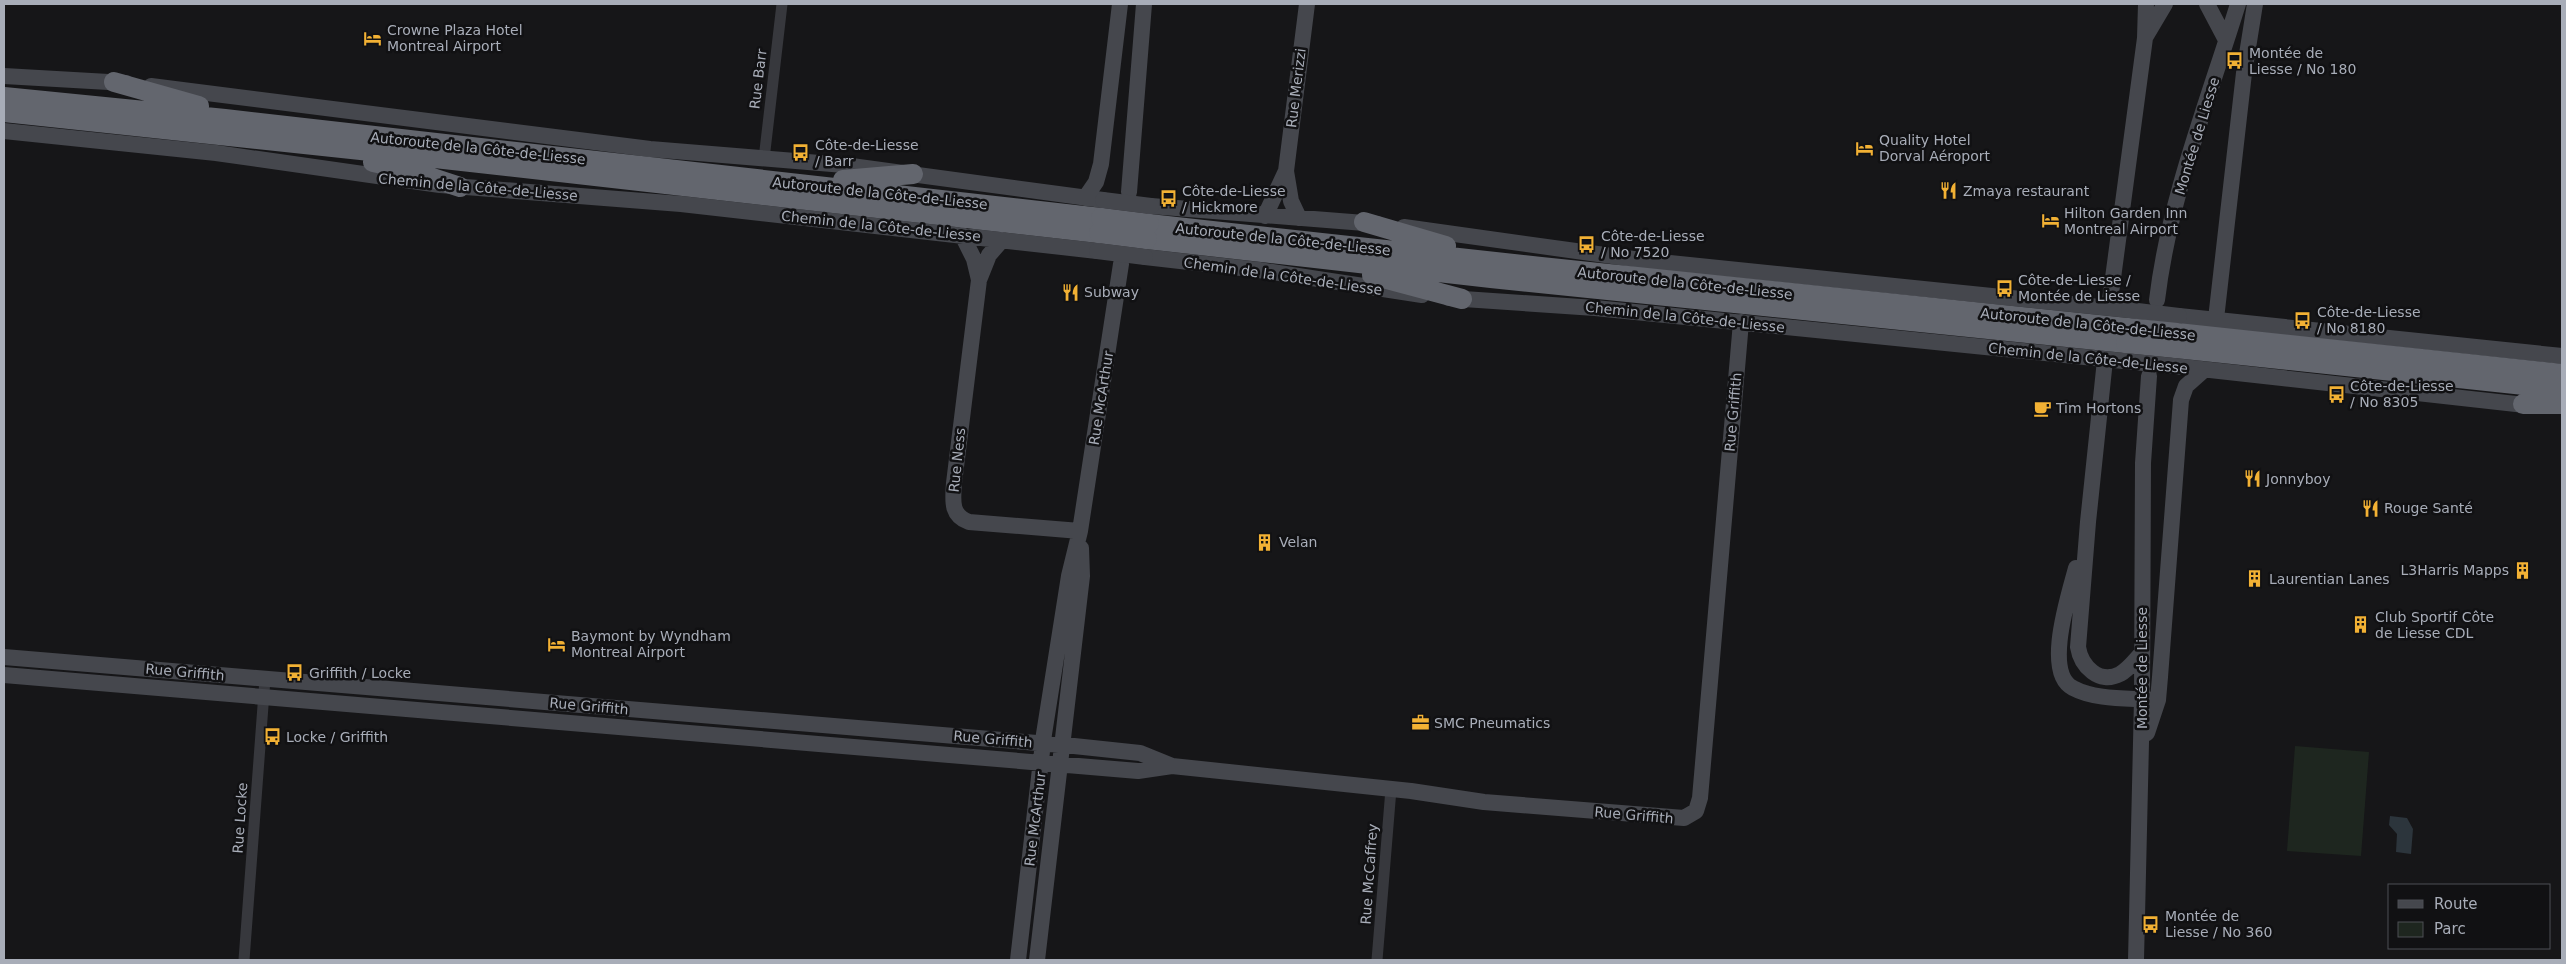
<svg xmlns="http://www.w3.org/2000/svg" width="2566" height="964" font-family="'DejaVu Sans',sans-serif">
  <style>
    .green { fill: #1e261f }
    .water { fill: #2c353c }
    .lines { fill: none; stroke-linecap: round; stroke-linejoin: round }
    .street { stroke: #37383d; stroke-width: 11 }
    .secondary { stroke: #45474d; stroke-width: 16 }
    .highway { stroke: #63666e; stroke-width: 20 }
    .secondary-bridge { stroke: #45474d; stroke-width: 16 }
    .highway-bridge { stroke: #63666e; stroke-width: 20 }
    .labels { text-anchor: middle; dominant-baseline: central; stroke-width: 5; stroke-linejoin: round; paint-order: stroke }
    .poi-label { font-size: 14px; fill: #a8adb8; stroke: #111113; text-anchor: start }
    .street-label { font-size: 14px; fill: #a8adb8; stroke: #111113 }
  </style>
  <rect width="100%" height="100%" fill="#161618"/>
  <path class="green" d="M2295,746L2369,752L2361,856L2287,851Z"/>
  <path class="water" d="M2390,816L2407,818L2413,829L2411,854L2396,852L2397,834L2389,825Z"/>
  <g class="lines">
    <path class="street" d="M764,159L782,4
      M244,960L265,679
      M1377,960L1391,789"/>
    <path class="secondary" d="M2207,4L2226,40
      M2146,36L2165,4
      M4,76L126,83
      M151,86L650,149L844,165L1103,200
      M4,131L216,153L440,185L681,204L1097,251
      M1286,171L1291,201L1299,218
      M1129,192L1144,4
      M1085,198L1096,182L1101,164L1120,4
      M1151,206L1377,224
      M1265,216L1286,171L1307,4
      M1404,227L1641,260L2129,310
      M962,235L974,259L979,280
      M1002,240L989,255L979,280L954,483C953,500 950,515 969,522L1080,531
      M1145,257L1259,270L1422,295
      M1449,298L1595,308L2124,361
      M2157,300C2169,199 2208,101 2238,4
      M2109,308L2145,38L2146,4
      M2179,316L2562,356
      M2216,319L2244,73L2255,4
      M2105,360L2088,522L2078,647C2081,666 2099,685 2120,674C2129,669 2135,660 2142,653
      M2174,366L2534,406
      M2076,568C2069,595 2043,673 2073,688C2095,700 2129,698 2153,700
      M4,657L1074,746L1140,753L1172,766
      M4,675L1138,771L1172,766L1411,791L1484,802L1684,818L1696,811L1700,798L1741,322
      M2147,733L2158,700L2160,677L2181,400L2186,386L2204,370
      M1018,960L1044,734L1069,576L1080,531L1121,264
      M1037,960L1082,576L1081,548
      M2136,960L2142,699L2143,463L2149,376"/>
    <path class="highway" d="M114,82L199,106
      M4,97L225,119L1101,218
      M4,112L417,156L1099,233
      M373,162L405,169L460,187
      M843,180L913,174
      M1364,222L1446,246
      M1149,224L1541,267L2127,328
      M1147,239L1491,278L2126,343
      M1372,275L1462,299
      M2177,333L2562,374
      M2176,348L2562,389
      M2523,404H2562"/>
    <path class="secondary-bridge" d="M1103,200L1151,206
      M1097,251L1145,257
      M2129,310L2179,316
      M2124,361L2174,366"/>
    <path class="highway-bridge" d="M1101,218L1149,224
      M1099,233L1147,239
      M2127,328L2177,333
      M2126,343L2176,348"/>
  </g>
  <defs>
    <symbol id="hotel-bare" viewBox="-9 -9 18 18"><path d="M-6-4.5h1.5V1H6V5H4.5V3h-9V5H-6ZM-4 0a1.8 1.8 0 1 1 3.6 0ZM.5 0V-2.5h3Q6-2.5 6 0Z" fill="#f2b134" stroke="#111113" stroke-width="2.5" paint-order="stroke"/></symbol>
    <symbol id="bus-bare" viewBox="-9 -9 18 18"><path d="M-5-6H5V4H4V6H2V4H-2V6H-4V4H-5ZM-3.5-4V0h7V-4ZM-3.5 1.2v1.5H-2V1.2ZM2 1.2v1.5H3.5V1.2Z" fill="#f2b134" stroke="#111113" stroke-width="2.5" paint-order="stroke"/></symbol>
    <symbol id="restaurant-bare" viewBox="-9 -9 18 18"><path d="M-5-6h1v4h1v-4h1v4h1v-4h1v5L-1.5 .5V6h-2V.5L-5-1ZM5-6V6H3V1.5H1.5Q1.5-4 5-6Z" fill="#f2b134" stroke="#111113" stroke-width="2.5" paint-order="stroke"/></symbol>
    <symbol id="cafe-bare" viewBox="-9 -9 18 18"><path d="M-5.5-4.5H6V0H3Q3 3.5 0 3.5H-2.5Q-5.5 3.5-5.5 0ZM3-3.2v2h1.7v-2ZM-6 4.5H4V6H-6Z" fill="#f2b134" stroke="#111113" stroke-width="2.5" paint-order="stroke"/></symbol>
    <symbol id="building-bare" viewBox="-9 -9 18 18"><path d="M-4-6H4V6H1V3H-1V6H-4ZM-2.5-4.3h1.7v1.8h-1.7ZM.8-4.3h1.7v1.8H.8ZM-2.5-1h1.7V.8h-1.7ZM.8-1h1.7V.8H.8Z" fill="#f2b134" stroke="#111113" stroke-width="2.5" paint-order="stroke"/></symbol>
    <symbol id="office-bare" viewBox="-9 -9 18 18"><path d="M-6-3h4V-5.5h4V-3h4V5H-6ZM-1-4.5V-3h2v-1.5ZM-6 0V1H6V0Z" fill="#f2b134" stroke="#111113" stroke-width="2.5" paint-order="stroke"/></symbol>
  </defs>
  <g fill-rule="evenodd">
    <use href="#hotel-bare" x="360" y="26" width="25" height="25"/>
    <use href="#bus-bare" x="2222" y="48" width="25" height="25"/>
    <use href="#hotel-bare" x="1852" y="136" width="25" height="25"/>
    <use href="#bus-bare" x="788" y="140" width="25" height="25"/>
    <use href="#restaurant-bare" x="1936" y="178" width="25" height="25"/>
    <use href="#bus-bare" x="1156" y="186" width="25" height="25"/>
    <use href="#hotel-bare" x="2038" y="208" width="25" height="25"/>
    <use href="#bus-bare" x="1574" y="232" width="25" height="25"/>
    <use href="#bus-bare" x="1992" y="276" width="25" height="25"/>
    <use href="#restaurant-bare" x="1058" y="280" width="25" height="25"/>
    <use href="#bus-bare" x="2290" y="308" width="25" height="25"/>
    <use href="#bus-bare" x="2324" y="382" width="25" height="25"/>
    <use href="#cafe-bare" x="2030" y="396" width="25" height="25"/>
    <use href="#restaurant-bare" x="2240" y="466" width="25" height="25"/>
    <use href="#restaurant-bare" x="2358" y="496" width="25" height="25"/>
    <use href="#building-bare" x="1252" y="530" width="25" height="25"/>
    <use href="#building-bare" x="2510" y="558" width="25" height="25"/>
    <use href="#building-bare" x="2242" y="566" width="25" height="25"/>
    <use href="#building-bare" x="2348" y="612" width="25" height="25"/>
    <use href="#hotel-bare" x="544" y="632" width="25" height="25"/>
    <use href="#bus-bare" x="282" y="660" width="25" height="25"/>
    <use href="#office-bare" x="1408" y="710" width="25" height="25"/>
    <use href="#bus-bare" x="260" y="724" width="25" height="25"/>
    <use href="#bus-bare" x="2138" y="912" width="25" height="25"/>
  </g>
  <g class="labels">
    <g class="poi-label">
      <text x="387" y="30">Crowne Plaza Hotel<tspan x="387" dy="16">Montreal Airport</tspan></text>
      <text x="2249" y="53">Montée de<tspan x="2249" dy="16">Liesse / No 180</tspan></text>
      <text x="1879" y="140">Quality Hotel<tspan x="1879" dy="16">Dorval Aéroport</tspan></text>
      <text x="815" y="145">Côte-de-Liesse<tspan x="815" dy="16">/ Barr</tspan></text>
      <text x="1182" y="191">Côte-de-Liesse<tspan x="1182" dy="16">/ Hickmore</tspan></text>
      <text x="1963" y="191">Zmaya restaurant</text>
      <text x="2064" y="213">Hilton Garden Inn<tspan x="2064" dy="16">Montreal Airport</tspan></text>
      <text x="1601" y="236">Côte-de-Liesse<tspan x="1601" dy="16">/ No 7520</tspan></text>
      <text x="2018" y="280">Côte-de-Liesse /<tspan x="2018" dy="16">Montée de Liesse</tspan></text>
      <text x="1084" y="292">Subway</text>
      <text x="2317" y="312">Côte-de-Liesse<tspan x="2317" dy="16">/ No 8180</tspan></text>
      <text x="2350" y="386">Côte-de-Liesse<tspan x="2350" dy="16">/ No 8305</tspan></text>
      <text x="2056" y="408">Tim Hortons</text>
      <text x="2266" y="479">Jonnyboy</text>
      <text x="2384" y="508">Rouge Santé</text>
      <text x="1279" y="542">Velan</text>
      <text x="2509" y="570" text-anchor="end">L3Harris Mapps</text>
      <text x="2269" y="579">Laurentian Lanes</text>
      <text x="2375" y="617">Club Sportif Côte<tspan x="2375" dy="16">de Liesse CDL</tspan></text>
      <text x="571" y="636">Baymont by Wyndham<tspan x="571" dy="16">Montreal Airport</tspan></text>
      <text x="309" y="673">Griffith / Locke</text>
      <text x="1434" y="723">SMC Pneumatics</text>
      <text x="286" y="737">Locke / Griffith</text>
      <text x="2165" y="916">Montée de<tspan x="2165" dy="16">Liesse / No 360</tspan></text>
    </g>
    <g class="street-label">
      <text transform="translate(758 79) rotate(-83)">Rue Barr</text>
      <text transform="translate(1296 88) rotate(-83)">Rue Merizzi</text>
      <text transform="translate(2197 136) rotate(-73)">Montée de Liesse</text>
      <text transform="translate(478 148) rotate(6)">Autoroute de la Côte-de-Liesse</text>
      <text transform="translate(478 187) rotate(5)">Chemin de la Côte-de-Liesse</text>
      <text transform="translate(880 193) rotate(6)">Autoroute de la Côte-de-Liesse</text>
      <text transform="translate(881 226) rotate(6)">Chemin de la Côte-de-Liesse</text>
      <text transform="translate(1283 239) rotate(6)">Autoroute de la Côte-de-Liesse</text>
      <text transform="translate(1283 276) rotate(8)">Chemin de la Côte-de-Liesse</text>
      <text transform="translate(1685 283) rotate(6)">Autoroute de la Côte-de-Liesse</text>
      <text transform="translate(1685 317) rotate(6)">Chemin de la Côte-de-Liesse</text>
      <text transform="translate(2088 324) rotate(6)">Autoroute de la Côte-de-Liesse</text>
      <text transform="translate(2088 358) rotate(6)">Chemin de la Côte-de-Liesse</text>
      <text transform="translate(1101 398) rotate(-81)">Rue McArthur</text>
      <text transform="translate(1733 412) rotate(-85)">Rue Griffith</text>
      <text transform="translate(957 460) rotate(-84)">Rue Ness</text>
      <text transform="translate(2142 668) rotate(-90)">Montée de Liesse</text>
      <text transform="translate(185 672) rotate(5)">Rue Griffith</text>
      <text transform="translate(589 706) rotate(5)">Rue Griffith</text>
      <text transform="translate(993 739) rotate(5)">Rue Griffith</text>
      <text transform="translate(1634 815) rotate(5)">Rue Griffith</text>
      <text transform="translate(240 818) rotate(-86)">Rue Locke</text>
      <text transform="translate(1035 819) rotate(-83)">Rue McArthur</text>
      <text transform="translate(1369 874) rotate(-86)">Rue McCaffrey</text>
    </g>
  </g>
  <rect width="2566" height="964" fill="none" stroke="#a8adb8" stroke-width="10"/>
  <rect x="2388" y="884" width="162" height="65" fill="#111113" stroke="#4d4f55"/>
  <rect x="2398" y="900" width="25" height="8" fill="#45474d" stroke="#4d4f55"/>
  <text x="2434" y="909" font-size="15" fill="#a8adb8">Route</text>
  <rect x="2398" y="922" width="25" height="15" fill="#1e261f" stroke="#4d4f55"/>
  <text x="2434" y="934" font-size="15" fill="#a8adb8">Parc</text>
</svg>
